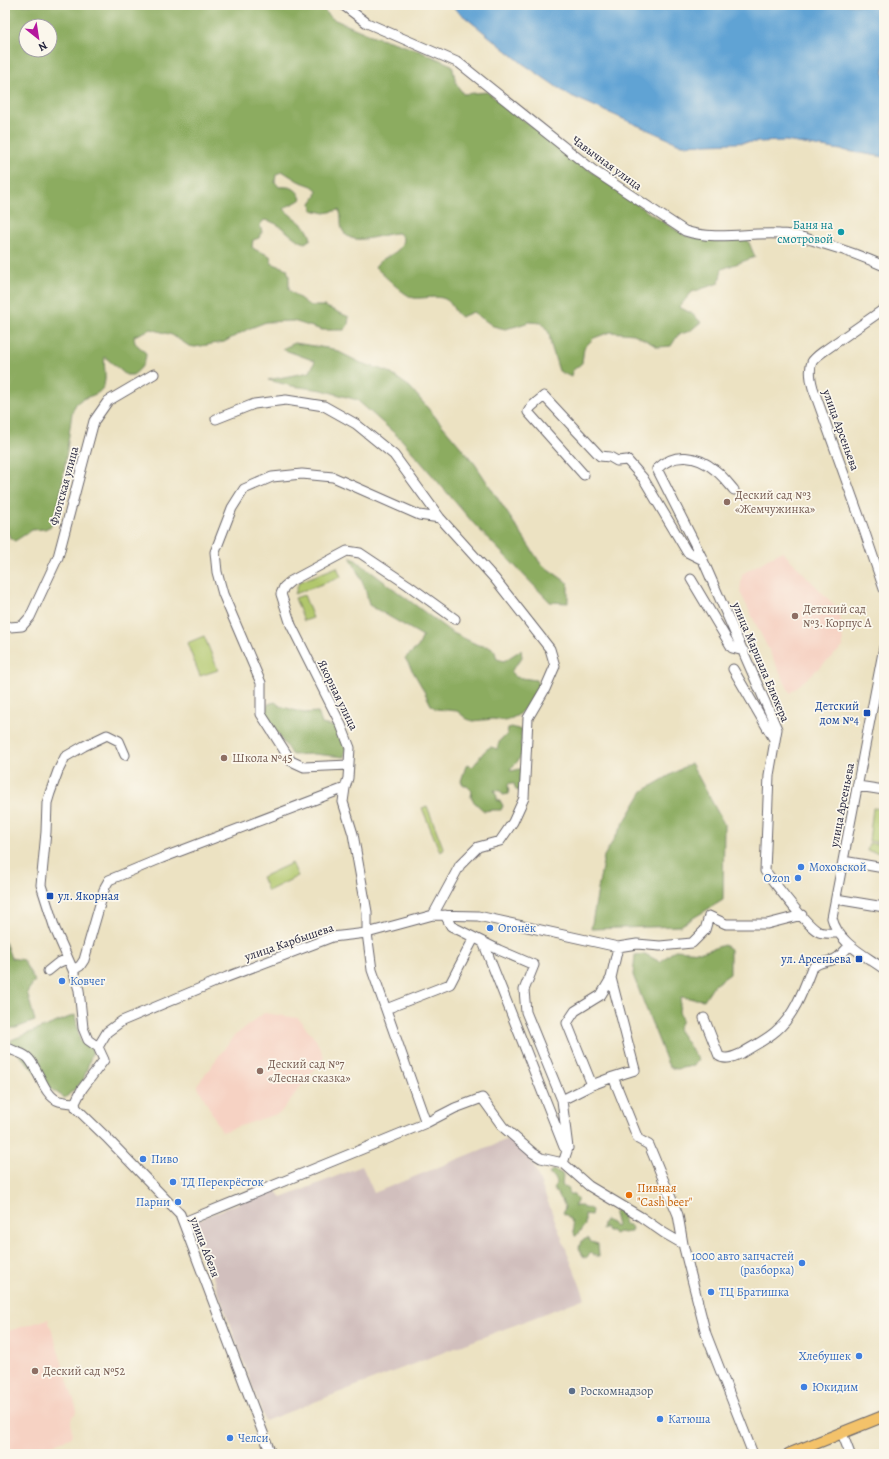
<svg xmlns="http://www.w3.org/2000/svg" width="889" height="1459" font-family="Alegreya,serif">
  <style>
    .built { fill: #f6d2c3 }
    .industrial { fill: #d1bfbd }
    .green { fill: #b1c76c; stroke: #6a7454 }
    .forest { fill: #8cac60; stroke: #57674e; fill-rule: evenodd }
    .water { fill: #60a3d4; stroke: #416288 }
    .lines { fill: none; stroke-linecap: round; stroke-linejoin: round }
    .minor-casing { stroke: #69656a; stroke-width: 11 }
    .major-casing { stroke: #69656a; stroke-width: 13 }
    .minor { stroke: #fff; stroke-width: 9 }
    .major { stroke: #f3c26a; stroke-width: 11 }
    .culture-dot { fill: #0f9aa8; stroke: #fbf7ec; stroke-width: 1.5 }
    .education-dot { fill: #8d6e63; stroke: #fbf7ec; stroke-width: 1.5 }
    .transit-dot { fill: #1a4fb4; stroke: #fbf7ec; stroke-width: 1.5 }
    .shop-dot { fill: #3f7fe0; stroke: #fbf7ec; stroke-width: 1.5 }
    .food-dot { fill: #e8710a; stroke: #fbf7ec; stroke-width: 1.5 }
    .service-dot { fill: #5c6f8a; stroke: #fbf7ec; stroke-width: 1.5 }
    .labels { text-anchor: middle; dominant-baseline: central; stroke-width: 3.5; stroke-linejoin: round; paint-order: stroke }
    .street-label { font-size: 12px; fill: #22223b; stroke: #fbf7ec }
    .culture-label { font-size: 12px; fill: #0d838f; stroke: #fbf7ec; text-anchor: end }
    .education-label { font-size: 12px; fill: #785e54; stroke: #fbf7ec; text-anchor: start }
    .transit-label { font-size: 12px; fill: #164399; stroke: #fbf7ec; text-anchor: end }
    .shop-label { font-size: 12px; fill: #366cbe; stroke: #fbf7ec; text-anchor: start }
    .food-label { font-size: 12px; fill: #c56008; stroke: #fbf7ec; text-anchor: start }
    .service-label { font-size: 12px; fill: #4e5e75; stroke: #fbf7ec; text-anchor: start }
  </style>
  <rect width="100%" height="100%" fill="#fbf7ec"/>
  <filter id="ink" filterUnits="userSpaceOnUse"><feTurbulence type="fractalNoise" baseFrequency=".025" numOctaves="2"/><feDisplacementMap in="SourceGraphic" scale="8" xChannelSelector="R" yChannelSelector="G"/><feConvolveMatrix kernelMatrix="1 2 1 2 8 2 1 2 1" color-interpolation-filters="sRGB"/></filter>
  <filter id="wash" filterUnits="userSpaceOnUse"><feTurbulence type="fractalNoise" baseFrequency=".012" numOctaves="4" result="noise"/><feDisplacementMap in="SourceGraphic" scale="16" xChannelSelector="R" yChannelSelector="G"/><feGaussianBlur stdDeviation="0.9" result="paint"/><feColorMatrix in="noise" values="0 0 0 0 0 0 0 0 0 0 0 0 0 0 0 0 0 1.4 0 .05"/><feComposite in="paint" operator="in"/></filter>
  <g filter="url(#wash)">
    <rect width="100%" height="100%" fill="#ece2c2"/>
    <path class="built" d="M782,551L836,607L842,624L843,647L790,693L740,592L742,574Z
      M264,1013L298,1018L316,1040L324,1057L280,1113L222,1132L197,1085L233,1037Z
      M48,1319L77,1410L71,1420L72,1437L29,1454H5V1332Z"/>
    <path class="industrial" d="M513,1137L532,1161L585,1298L265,1421L193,1222L275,1188L282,1198L362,1166L374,1193Z"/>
    <path class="green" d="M337,567L341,577L295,594L299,582Z
      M304,595L313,618L304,621L295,598Z
      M204,636L218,670L200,676L187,643Z
      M427,806L444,850L440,852L422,808Z
      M873,808L884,809V843L869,841Z
      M869,843L884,845V853L867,851Z
      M292,863L298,876L268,891L262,877Z"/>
    <path class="forest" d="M5,5H319L333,19L368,34L417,50L452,65L456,83L463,94L487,92L584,166L649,213L686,236L701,239L747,238L755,257L722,269L719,283L692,292L679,307L691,313L701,322L690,331L678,335L671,346L658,347L634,334L610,332L594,338L584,348L582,363L572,371L571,377L559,371L551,345L549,333L542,323L529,322L517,326L505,329L493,326L473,312L461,317C453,312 453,303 445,299C436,295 423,299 414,298C404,296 383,274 375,267C383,254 402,256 403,238L399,233C384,232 353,249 343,231C339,224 343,218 339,210L325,213L312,210L311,203L316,196L317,190L312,186L298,181L282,171L276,175L275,182L279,187C291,186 297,188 301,199C295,204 289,204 284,209C294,220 308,224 311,239L305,243C289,238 282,222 264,220L260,225L262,232L259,238L253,240L252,247C257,252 263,252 270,256L271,263L287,269L289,276V290L310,306H324L349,317L348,325L344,330H322L293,321L266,322L248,329L224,342L195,347L189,346L172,335L151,329L134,336L135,343L146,353C146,363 141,369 133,375H126L105,357C103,366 107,376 104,385C100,397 86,395 78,402C75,404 73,410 72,413L62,486L54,520L51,526L45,529L32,530L15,541L10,538L5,526ZM26,26H50V50H26Z
      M295,343L333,349L361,363L387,371L410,387L475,464L541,564L568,583V603L550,602L474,524L402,440L357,400L322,390L292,386L268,380L310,372L315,361L282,349Z
      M350,556L451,632L478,645L491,647L495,652L497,659L504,661L521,650L522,657C519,663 514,666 511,672L515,677L536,680L539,686L537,692L527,706L518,715L506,721L493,719L473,721L467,719L457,711L436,709L431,705L422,687L405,658L418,647L423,636L369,605L365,588Z
      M275,702L280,706L304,713L318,712L322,724L336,727L341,730L346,748L344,757L314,754L292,755L266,716L265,711L268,704Z
      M512,727L521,730L522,731L521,735L523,738L520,744L522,746C524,757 517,762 510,769L511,771L524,768L521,791L516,790L514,784L510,783L508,785L509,794L503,795L500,791L494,790L497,797V800L501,802L503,806L501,810H493L484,811L473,801L471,797L472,791L467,786H464L461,781L466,766L469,764L472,767C479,761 482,750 491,747L497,749L500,740L507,735L508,728Z
      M691,763L724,824L723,900L680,926L591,929L604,856L643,791Z
      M5,942L11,958L23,960L35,981L27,992L35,1021L16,1028H5Z
      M724,945L730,949V974L713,986L704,1000L681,997L679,1011L682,1020L678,1029L698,1059L693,1066L676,1069L669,1067L633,975L635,955L645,954L660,962L675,950L702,952Z
      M75,1015L80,1041L93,1050L83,1081L65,1098L48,1087L11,1045V1040Z
      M552,1170C557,1171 560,1172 563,1175L562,1184L564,1188L566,1187L567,1188L569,1194H574L575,1197L577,1198V1202L574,1206H582L583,1208H589L592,1210L591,1215L585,1214V1225L576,1236H575C572,1226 575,1220 563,1213L565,1207L562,1200L554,1190V1186L557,1183L555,1178L549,1174Z
      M616,1210H619L624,1213V1223L632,1228L631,1232L623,1233L620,1232L614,1234L612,1231H608L605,1226L604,1229L602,1230L603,1223L605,1220L612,1223L615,1227L617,1226L614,1214Z
      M588,1238L591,1242L598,1244L599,1256H596L591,1253L586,1258L583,1256L579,1248L581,1241Z"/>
    <path class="water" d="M450,5H884V157L785,141L682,145L567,94L522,63Z"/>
  </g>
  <g filter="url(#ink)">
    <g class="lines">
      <defs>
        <path id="minor" d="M343,5L367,23L459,63L593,170L685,231C716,241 749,232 780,234C795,234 809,239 824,244C845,250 864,257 884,266
          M884,309L824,351C820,354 814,358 812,362C809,369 811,381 813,388L863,527L884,589
          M216,419L254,404L286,400L324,406L356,424L394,455L440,518L495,579L550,649L555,666L545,689L528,718L524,798L513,822L500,841L478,847L460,865L433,915
          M584,475L528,412L531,407L544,396L600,456L610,457L617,461L627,460L643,478L687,552L703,560
          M734,490C728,483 722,475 715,470C697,455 674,452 657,469L702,558L777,729L769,775L765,871C776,884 806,926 819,932C825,934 832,933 838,933
          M691,579L732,648L744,651
          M5,625L10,627L22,626L30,617L58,557L94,421L108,401L154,374
          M884,647L832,918C838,943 865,955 884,969
          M733,669L775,741
          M349,765L304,767L291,761L261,714V683L223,594L217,572L215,552L232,508L244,489L272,477L302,474L333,477L419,515L440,518
          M858,786L884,790
          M843,861L884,868
          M836,899L884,907
          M445,915L451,926L499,950L534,965L524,990L526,1012L562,1100
          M483,942L564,1147
          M618,947L611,978L635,1070L613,1077L638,1139L649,1145L678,1215L683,1244L706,1334L753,1454
          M73,970L80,966L84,960L105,887L109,880L162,858L345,788
          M48,971L58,963L67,959
          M386,1009L450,984L474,938
          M704,1018L719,1056C726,1061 735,1056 742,1053C753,1046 766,1040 776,1031C794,1016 803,991 811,970C817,961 826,963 835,959C841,956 845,950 850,945
          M5,1046C12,1052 24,1052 29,1059C39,1070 44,1096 59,1101C64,1102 70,1103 75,1103
          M98,1047L107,1032L122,1021L227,977L332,937L367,933L433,915L478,916L618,947L637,944L660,946L692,943L705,930L709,916L726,924H767L802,915
          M98,1047L88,1040L83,1028L79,990L73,970L55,929L41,885L46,832L47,803L50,793L58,771L65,757L84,746L107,735L119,741L125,755
          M592,1085L613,1077
          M75,1103L76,1108L106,1137L180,1214L271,1454
          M75,1103L82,1089L104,1060L98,1047
          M426,1123L372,970L367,933V912L353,834L343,802L345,788L348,778L350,748L341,725L291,625L281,594L284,587L291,581L347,551L360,553L408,585L455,619
          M563,1163L568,1148L562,1100L592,1085L567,1023L575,1011L601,995L611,978
          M184,1222L426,1123L455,1108L482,1098L503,1127L533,1153L541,1158L563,1163L589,1186L641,1217L664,1233L683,1244
          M842,1433L850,1454"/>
        <path id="major" d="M789,1454L884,1416"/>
      </defs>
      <use href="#minor" class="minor-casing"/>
      <use href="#major" class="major-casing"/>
      <use href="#minor" class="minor"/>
      <use href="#major" class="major"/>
    </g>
  </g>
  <circle class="culture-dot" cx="841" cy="232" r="4"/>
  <g class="education-dot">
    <circle cx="727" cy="502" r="4"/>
    <circle cx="795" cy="616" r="4"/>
    <circle cx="224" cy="758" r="4"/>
    <circle cx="260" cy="1071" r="4"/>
    <circle cx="35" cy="1371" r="4"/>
  </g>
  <g class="transit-dot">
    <rect x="863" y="709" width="8" height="8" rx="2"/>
    <rect x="46" y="892" width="8" height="8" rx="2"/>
    <rect x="855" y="955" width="8" height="8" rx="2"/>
  </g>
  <g class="shop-dot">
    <circle cx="801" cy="867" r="4"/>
    <circle cx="798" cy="878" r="4"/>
    <circle cx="490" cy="928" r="4"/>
    <circle cx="62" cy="981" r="4"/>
    <circle cx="143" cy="1159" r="4"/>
    <circle cx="173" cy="1182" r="4"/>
    <circle cx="178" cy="1202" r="4"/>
    <circle cx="802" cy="1263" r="4"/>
    <circle cx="711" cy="1292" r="4"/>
    <circle cx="859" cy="1356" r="4"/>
    <circle cx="804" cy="1387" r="4"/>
    <circle cx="660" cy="1419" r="4"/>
    <circle cx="230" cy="1438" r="4"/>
  </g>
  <circle class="food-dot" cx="629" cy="1195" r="4"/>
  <circle class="service-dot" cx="572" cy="1391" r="4"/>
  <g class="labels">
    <g class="street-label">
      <text transform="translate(607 163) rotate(36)">Чавычная улица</text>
      <text transform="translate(841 430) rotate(70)">улица Арсеньева</text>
      <text transform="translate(64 486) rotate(-75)">Флотская улица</text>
      <text transform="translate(761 662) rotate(67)">улица Маршала Блюхера</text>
      <text transform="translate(338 695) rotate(64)">Якорная улица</text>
      <text transform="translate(842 805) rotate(-79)">улица Арсеньева</text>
      <text transform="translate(289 942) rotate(-19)">улица Карбышева</text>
      <text transform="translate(205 1247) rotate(69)">улица Абеля</text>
    </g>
    <g class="culture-label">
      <text x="833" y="225">Баня на<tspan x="833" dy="14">смотровой</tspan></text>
    </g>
    <g class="education-label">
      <text x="735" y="495">Деский сад №3<tspan x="735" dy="14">«Жемчужинка»</tspan></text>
      <text x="803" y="609">Детский сад<tspan x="803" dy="14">№3. Корпус А</tspan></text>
      <text x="232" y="758">Школа №45</text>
      <text x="268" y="1064">Деский сад №7<tspan x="268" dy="14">«Лесная сказка»</tspan></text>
      <text x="43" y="1371">Деский сад №52</text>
    </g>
    <g class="transit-label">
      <text x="859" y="706">Детский<tspan x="859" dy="14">дом №4</tspan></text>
      <text x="58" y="896" text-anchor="start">ул. Якорная</text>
      <text x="851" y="959">ул. Арсеньева</text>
    </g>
    <g class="shop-label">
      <text x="809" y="867">Моховской</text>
      <text x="790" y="878" text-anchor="end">Ozon</text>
      <text x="498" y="928">Огонёк</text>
      <text x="70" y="981">Ковчег</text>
      <text x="151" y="1159">Пиво</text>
      <text x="181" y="1182">ТД Перекрёсток</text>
      <text x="170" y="1202" text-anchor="end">Парни</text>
      <text x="794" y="1256" text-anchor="end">1000 авто запчастей<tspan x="794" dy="14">(разборка)</tspan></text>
      <text x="719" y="1292">ТЦ Братишка</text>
      <text x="851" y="1356" text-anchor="end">Хлебушек</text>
      <text x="812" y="1387">Юкидим</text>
      <text x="668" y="1419">Катюша</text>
      <text x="238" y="1438">Челси</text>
    </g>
    <g class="food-label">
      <text x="637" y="1188">Пивная<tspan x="637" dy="14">"Cash beer"</tspan></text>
    </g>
    <g class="service-label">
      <text x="580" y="1391">Роскомнадзор</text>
    </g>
  </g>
  <rect width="889" height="1459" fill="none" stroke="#fbf7ec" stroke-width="20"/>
  <g transform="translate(38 38) rotate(150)"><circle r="19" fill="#fbf7ec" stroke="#a4a2a5"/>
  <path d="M0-3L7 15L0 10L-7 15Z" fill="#b5179e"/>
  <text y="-6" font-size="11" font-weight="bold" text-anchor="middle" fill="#22223b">N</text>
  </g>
</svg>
